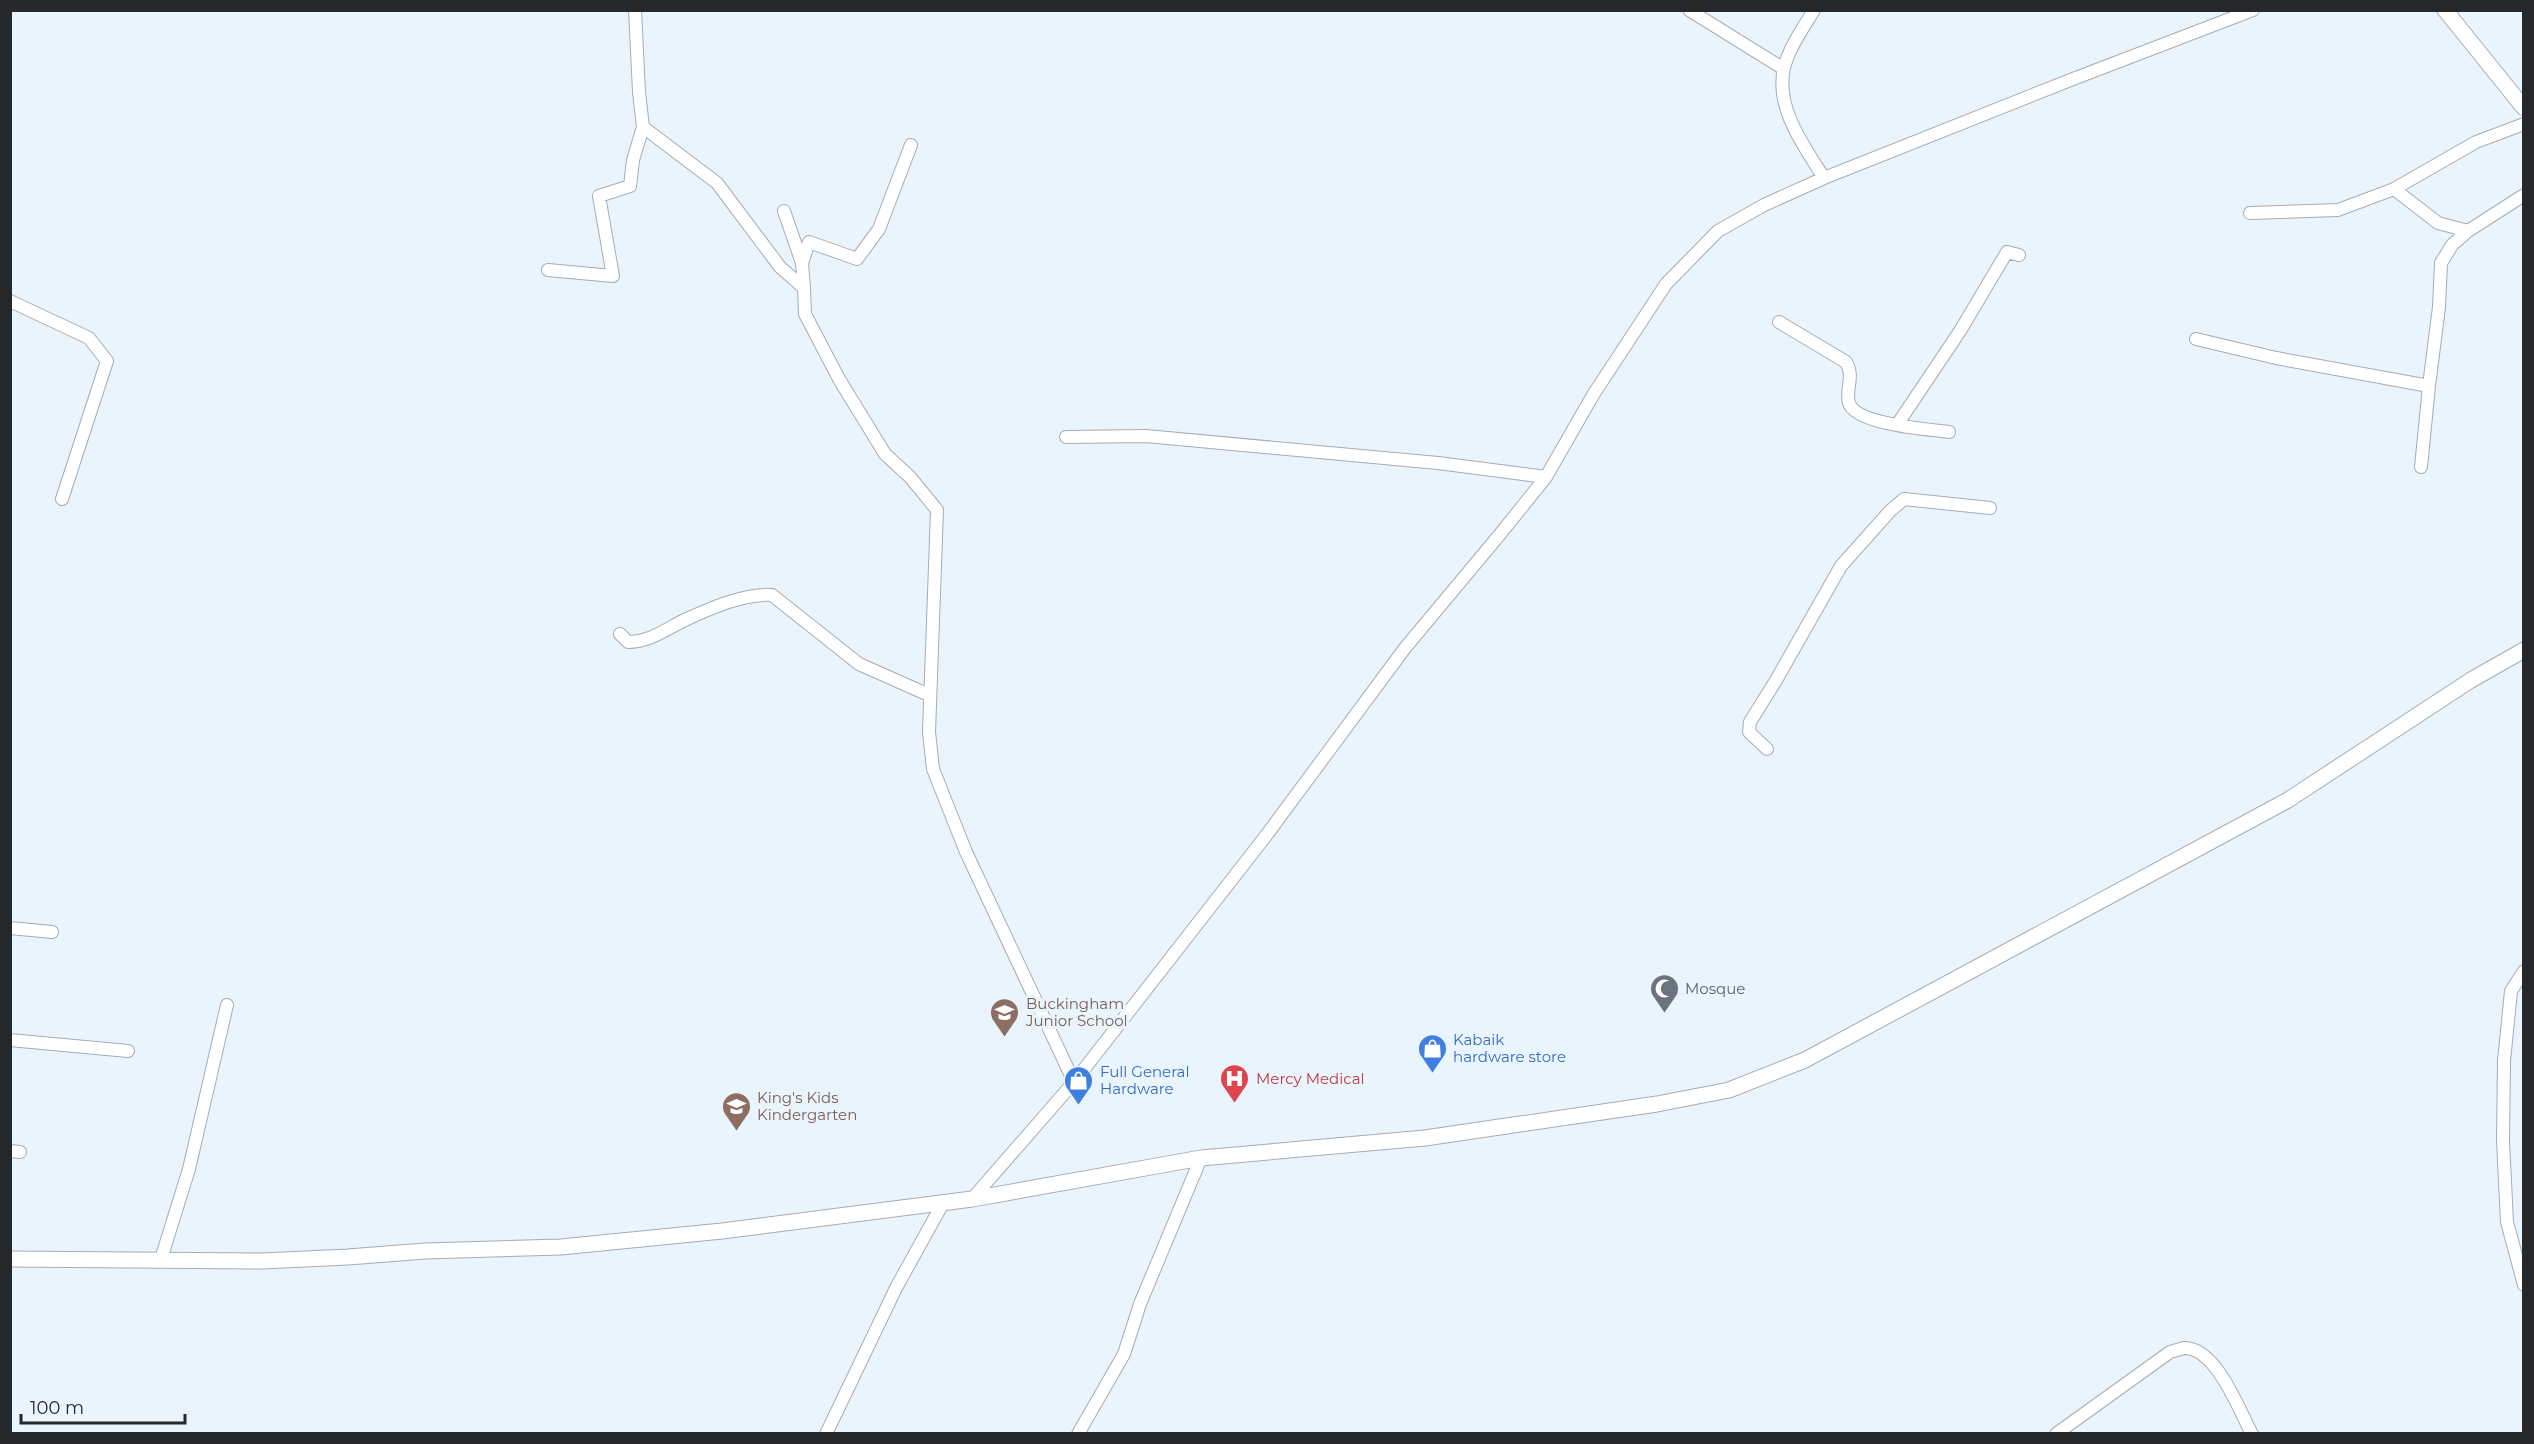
<svg xmlns="http://www.w3.org/2000/svg" width="2534" height="1444" font-family="Montserrat,sans-serif">
  <style>
    .lines { fill: none; stroke-linecap: round; stroke-linejoin: round }
    .minor-casing { stroke: #a4adb5; stroke-width: 14 }
    .tertiary-casing { stroke: #a4adb5; stroke-width: 17 }
    .minor { stroke: #fff; stroke-width: 12 }
    .tertiary { stroke: #fff; stroke-width: 15 }
    .labels { text-anchor: middle; dominant-baseline: central; stroke-width: 6; stroke-linejoin: round; paint-order: stroke }
    .worship-label { font-size: 15px; fill: #5b616d; stroke: #eaf4fd; text-anchor: start }
    .education-label { font-size: 15px; fill: #785e54; stroke: #eaf4fd; text-anchor: start }
    .shop-label { font-size: 15px; fill: #366cbe; stroke: #eaf4fd; text-anchor: start }
    .health-label { font-size: 15px; fill: #be3a42; stroke: #eaf4fd; text-anchor: start }
  </style>
  <rect width="100%" height="100%" fill="#eaf4fd"/>
  <g class="lines">
    <defs>
      <path id="minor" d="M635,10L639,92L643,127L717,183L780,267L804,288L805,314L839,379L885,454L910,477L937,510L929,732L933,769L966,852L1074,1082
        M1689,10L1784,69
        M1814,10C1803,28 1789,48 1784,68C1775,108 1804,146 1824,178
        M2394,189L2476,142L2524,124
        M784,211L802,263L804,288
        M2250,213L2338,210L2394,189L2438,223L2468,231
        M802,263L809,242L857,259L879,229L911,145
        M548,270L613,276L599,196L630,186L633,160L643,127
        M10,301L89,338L107,361L62,499
        M1779,322L1846,362C1855,377 1845,389 1849,403C1856,425 1929,429 1949,432
        M2196,339L2276,358L2429,386L2439,307L2441,263L2452,245L2468,231L2524,195
        M1897,425L1960,331L2007,252L2019,255
        M1066,437L1146,436L1438,463L1546,477
        M2421,467L2429,386
        M620,634L628,642C651,642 667,628 687,619C711,608 745,593 772,595L859,664L929,695
        M1767,749L1749,732L1750,722L1775,682L1841,566L1890,511L1904,499L1990,508
        M10,928L52,932
        M2524,971L2511,991L2504,1061L2503,1141L2507,1222L2524,1285
        M10,1040L128,1051
        M10,1151L20,1152
        M972,1199L1074,1082L1265,837L1405,648L1501,533L1546,477L1593,395L1666,284L1718,231L1764,205L1824,178L2073,79L2253,10
        M161,1259L189,1169L227,1005
        M826,1434L896,1288L943,1203
        M1078,1434L1124,1354L1140,1304L1201,1158
        M2056,1434L2170,1352C2174,1351 2180,1349 2184,1348C2216,1347 2239,1410 2252,1434"/>
      <path id="tertiary" d="M2445,10L2524,108
        M10,1259L262,1261L348,1257L425,1251L561,1247L722,1231L972,1199L1201,1158L1425,1138L1657,1104L1729,1090L1805,1060L2288,800L2471,680L2524,650"/>
    </defs>
    <use href="#minor" class="minor-casing"/>
    <use href="#tertiary" class="tertiary-casing"/>
    <use href="#minor" class="minor"/>
    <use href="#tertiary" class="tertiary"/>
  </g>
  <defs>
    <symbol id="mosque-pin" viewBox="-11 -11 22 30"><path d="M0 17L-7.5 6A9.5 9.5 0 1 1 7.5 6Z" fill="#6b7280" stroke="#eaf4fd"/><path d="M3.5-4.9A6 6 0 1 0 3.5 4.9A5 5 0 1 1 3.5-4.9Z" fill="#fff"/></symbol>
    <symbol id="school-pin" viewBox="-11 -11 22 30"><path d="M0 17L-7.5 6A9.5 9.5 0 1 1 7.5 6Z" fill="#8d6e63" stroke="#eaf4fd"/><path d="M0-5L7-2L0 1L-7-2ZM-4 1L0 2.5L4 1V4Q0 6-4 4Z" fill="#fff"/></symbol>
    <symbol id="shop-pin" viewBox="-11 -11 22 30"><path d="M0 17L-7.5 6A9.5 9.5 0 1 1 7.5 6Z" fill="#3f7fe0" stroke="#eaf4fd"/><path d="M-5-2.5h2.3a2.7 3.5 0 0 1 5.4 0H5L5.5 6h-11ZM-1.5-2.5h3a1.5 2.3 0 0 0-3 0Z" fill="#fff"/></symbol>
    <symbol id="hospital-pin" viewBox="-11 -11 22 30"><path d="M0 17L-7.5 6A9.5 9.5 0 1 1 7.5 6Z" fill="#e0444e" stroke="#eaf4fd"/><path d="M-5-5h3v3.5h4V-5h3V5h-3V1.5h-4V5h-3Z" fill="#fff"/></symbol>
  </defs>
  <g fill-rule="evenodd">
    <use href="#mosque-pin" x="1648" y="972" width="33" height="45"/>
    <use href="#school-pin" x="988" y="996" width="33" height="45"/>
    <use href="#shop-pin" x="1416" y="1032" width="33" height="45"/>
    <use href="#hospital-pin" x="1218" y="1062" width="33" height="45"/>
    <use href="#shop-pin" x="1062" y="1064" width="33" height="45"/>
    <use href="#school-pin" x="720" y="1090" width="33" height="45"/>
  </g>
  <g class="labels">
    <g class="worship-label">
      <text x="1685" y="988">Mosque</text>
    </g>
    <g class="education-label">
      <text x="1026" y="1003">Buckingham<tspan x="1026" dy="17">Junior School</tspan></text>
      <text x="757" y="1097">King's Kids<tspan x="757" dy="17">Kindergarten</tspan></text>
    </g>
    <g class="shop-label">
      <text x="1453" y="1039">Kabaik<tspan x="1453" dy="17">hardware store</tspan></text>
      <text x="1100" y="1071">Full General<tspan x="1100" dy="17">Hardware</tspan></text>
    </g>
    <g class="health-label">
      <text x="1256" y="1078">Mercy Medical</text>
    </g>
  </g>
  <rect width="2534" height="1444" fill="none" stroke="#24282b" stroke-width="24"/>
  <path d="M21 1414v9h164v-9" fill="none" stroke="#24282b" stroke-width="3"/>
  <text x="30" y="1414" font-size="18" fill="#24282b" stroke="#eaf4fd" stroke-width="4.5" paint-order="stroke">100 m</text>
</svg>
